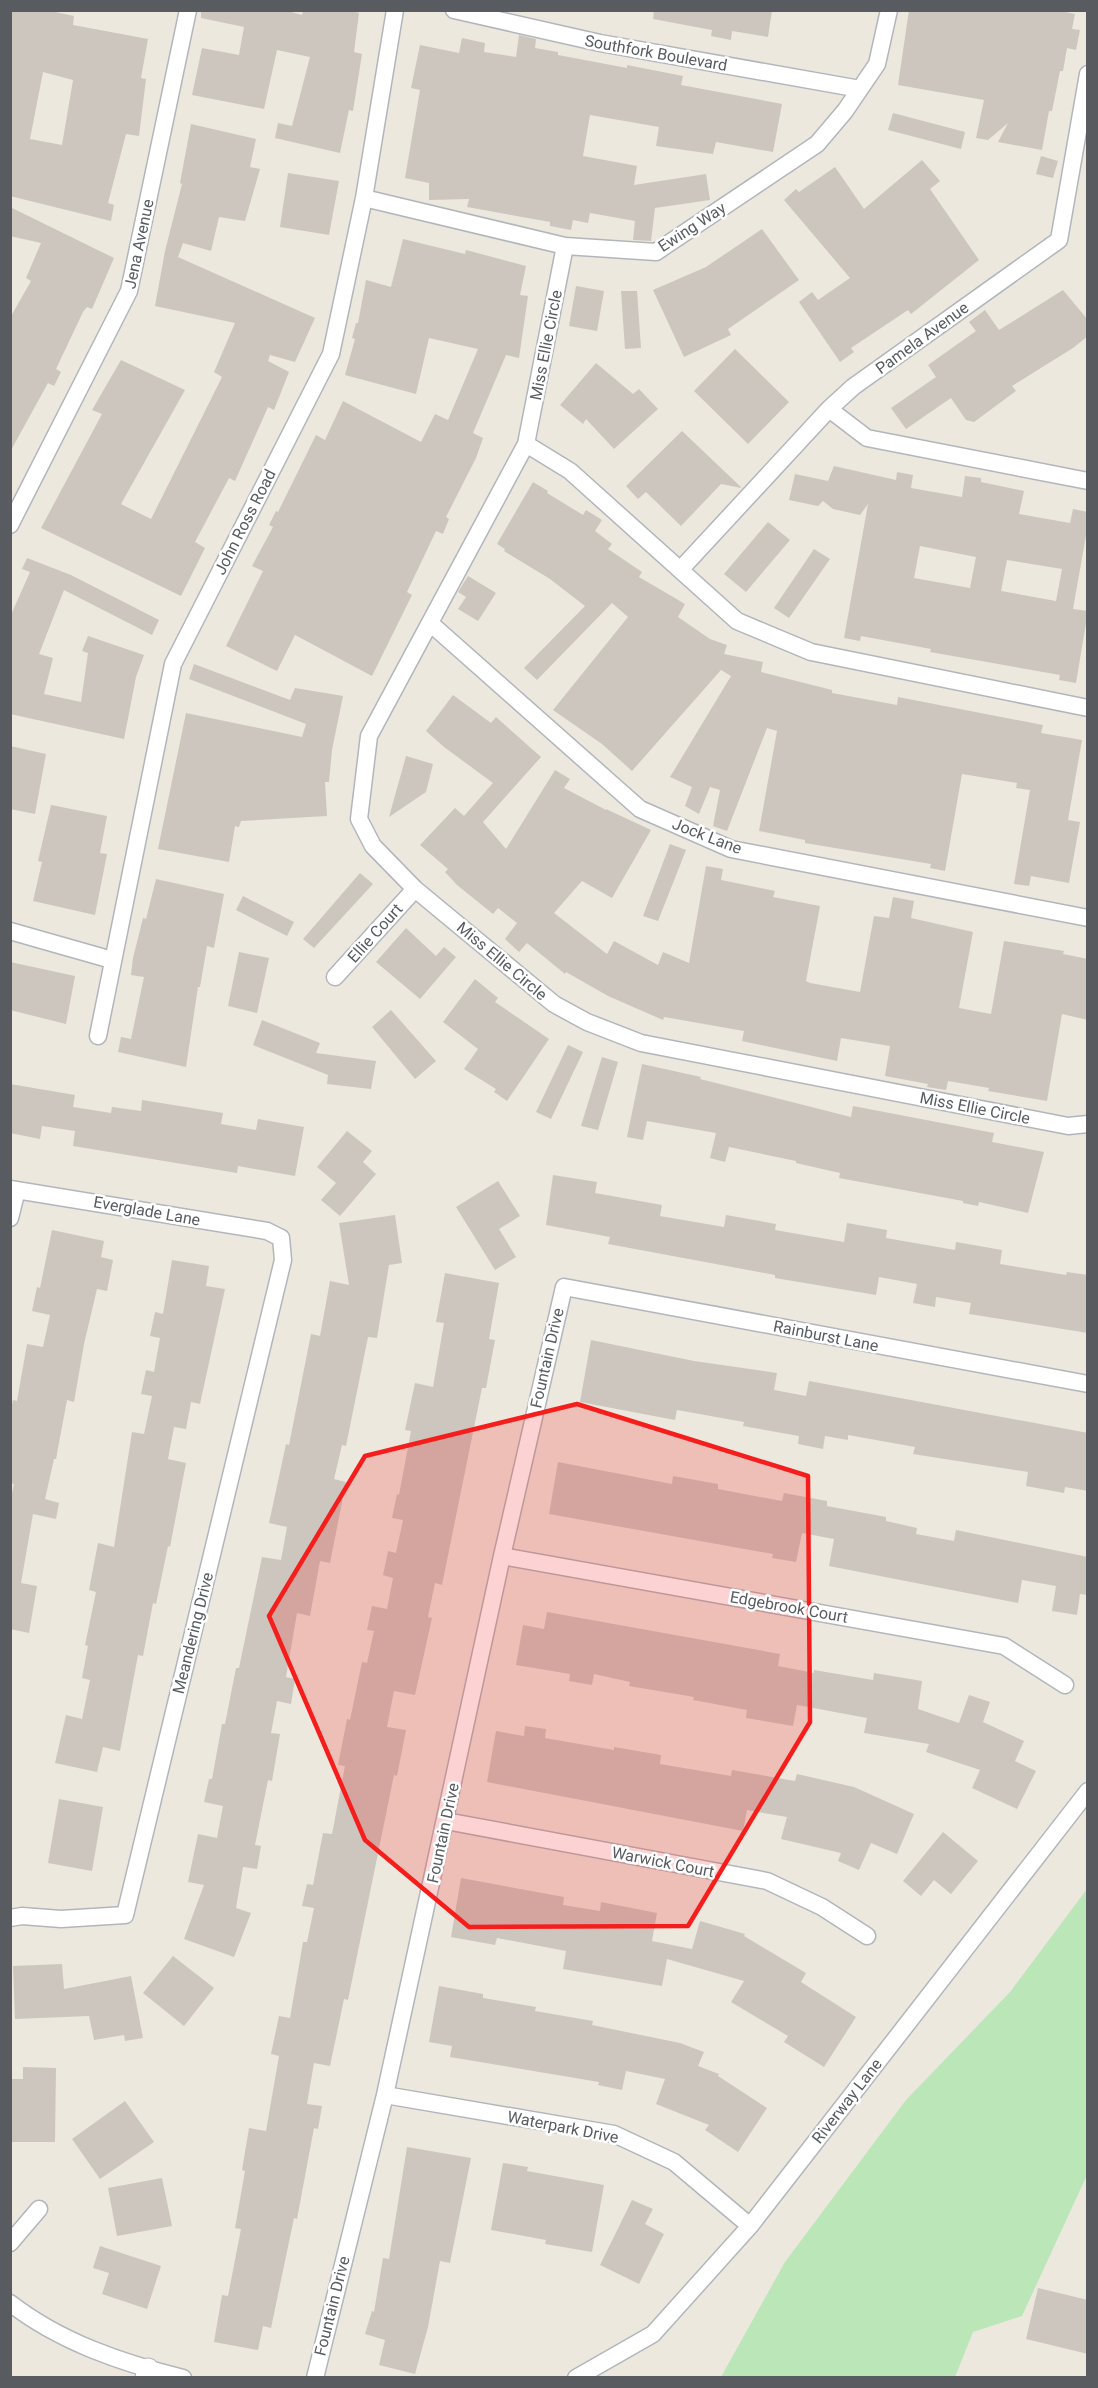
<svg xmlns="http://www.w3.org/2000/svg" width="1098" height="2388" font-family="Roboto,sans-serif">
  <style>
    .green { fill: #bbe6b8 }
    .building { fill: #ccc6bf; fill-rule: evenodd }
    .lines { fill: none; stroke-linecap: round; stroke-linejoin: round }
    .minor-casing { stroke: #b2b6bb; stroke-width: 19 }
    .tertiary-casing { stroke: #b2b6bb; stroke-width: 23 }
    .minor { stroke: #fff; stroke-width: 16 }
    .tertiary { stroke: #fff; stroke-width: 21 }
    .marked { fill: #f51e1c; fill-opacity: 0.2; stroke: #f51e1c; stroke-width: 4.5; stroke-linejoin: round }
    .labels { text-anchor: middle; dominant-baseline: central; stroke-width: 5; stroke-linejoin: round; paint-order: stroke }
    .street-label { font-size: 16px; fill: #585c61; stroke: #fff }
  </style>
  <rect width="100%" height="100%" fill="#ece8de"/>
  <path class="green" d="M1087,1889V2175L1022,2316L973,2332L955,2377H721L785,2262L906,2100L1010,1992Z"/>
  <path class="building" d="M10,10H46L74,16L73,25L148,39L141,78L146,79L139,136L126,134L108,203L114,205L111,221L10,196ZM43,72L73,80L62,145L30,139Z
    M201,10H284L302,15L303,10H348L359,13L354,52L362,54L353,111L349,110L340,153L275,138L278,123L292,126L310,57L277,50L264,109L192,95L202,48L239,55L244,27L201,18Z
    M654,10H772L768,37L732,31L731,40L711,36L712,30L653,19Z
    M909,10H1056L1075,14L1072,29L1080,30L1076,50L1067,48L1063,71H1060L1052,111H1049L1042,150L998,142L1008,123L988,140L976,138L984,100L898,85Z
    M519,35L536,39L535,48L558,52V55L627,68V65L683,76L681,85L782,104L773,152L716,142L713,154L656,146L659,127L590,115L583,156L637,166L634,185L706,174L710,200L655,208L651,241L633,240L635,221L590,213L588,223L573,220L571,230L550,226V222L467,207L469,199L429,200V183L405,178L420,90L411,88L420,45L459,53L462,38L485,43L484,52L516,57Z
    M893,113L965,132L961,149L888,130Z
    M191,124L256,139L250,167L260,169L245,221L219,217L211,251L183,243L178,257L315,318L295,362L270,355L268,361L289,372L274,410L268,407L235,481L229,478L195,542L205,548L181,596L41,528L102,414L92,410L121,360L185,390L121,504L151,519L222,377L214,372L235,323L155,306L165,251L182,184L180,183Z
    M1041,156L1058,161L1053,178L1036,174Z
    M922,160L940,181L930,189L979,260L911,314L908,310L851,348L854,352L840,362L799,302L812,292L818,300L850,278L784,200L796,189L799,192L835,167L864,209Z
    M288,173L339,181L329,235L280,227Z
    M10,207L114,258L92,309L87,307L83,312L56,369L61,372L54,386L48,383L10,452V318L31,281L26,278L41,243L10,236Z
    M762,229L799,280L728,329L731,335L684,357L653,290L706,267Z
    M403,239L465,254L466,250L526,266L520,295L528,296L519,358L506,355L473,433L483,438L476,458L446,517L449,519L443,534L436,531L407,592L412,595L372,676L295,635L277,671L226,646L263,571L252,566L273,527L269,525L276,511L278,512L316,435L325,440L343,401L421,442L435,414L448,420L478,349L429,338L416,394L345,375L355,339L352,338L356,323H358L366,280L391,287Z
    M576,286L604,291L597,331L569,326Z
    M1063,290L1088,320V336L1073,348L1012,386L1016,391L974,422L966,420L951,398L906,429L891,408L936,377L928,365L976,331L969,322L985,310L999,330Z
    M621,291H637L641,348L625,349Z
    M735,349L789,402L748,444L694,391Z
    M596,363L633,394L639,389L658,409L614,449L586,419L583,424L560,405Z
    M682,431L742,488L721,484L681,526L646,492L638,499L626,486Z
    M834,466L896,480L897,472L913,475L911,488L962,497L965,476L981,478V482L1024,491L1019,514L1070,523L1073,509L1088,512V524L1073,609L1088,611L1076,683L1059,680L1060,675L930,652L931,649L861,636L860,641L844,638L868,504L860,515L833,509L823,501L818,506L789,500L795,474L828,481ZM920,546L976,557L970,588L914,578ZM1007,560L1062,569L1056,601L1001,591Z
    M533,482L548,491L547,493L583,515L586,510L602,520L595,531L612,544L608,549L642,572L639,577L685,604L678,617L710,639L727,645L724,654L763,662L761,672L832,690V693L897,705L898,697L1043,725L1041,733L1082,740L1068,820L1080,822L1069,883L1031,876L1029,886L1014,884L1030,790L1016,788L1017,783L962,774L945,871L930,868L931,864L805,843V840L759,831L777,731L767,728L727,831L713,826L720,790L710,787L699,814L685,806L692,787L670,777L731,676L721,670L632,771L602,744L553,710L628,617L612,603L537,680L524,668L585,606L550,579L504,551L505,549L497,544Z
    M768,522L790,540L746,592L724,574Z
    M814,549L830,559L789,618L774,608Z
    M27,558L71,575L159,620L152,635L64,590L39,654L53,658L44,694L81,702L88,653L82,651L88,636L144,655L136,677L124,739L10,714V617L30,572L22,569Z
    M468,576L496,593L478,621L458,609L466,597L458,592Z
    M194,664L290,700L295,688L343,696L332,750L329,782H325L327,816L241,821L239,827L235,826L229,862L158,849L186,713L302,737L306,724L189,679Z
    M453,695L491,723L496,717L541,757L483,822L506,849L555,770L570,779L564,788L606,810V809L651,830L612,898L582,881L554,913L607,954L614,941L658,965L663,952L689,963L706,866L723,869L721,880L775,891L773,897L820,906L806,981L810,983L860,992L874,916L889,918L893,897L914,901L911,918L973,932L959,1008L991,1014L1004,941L1064,951L1063,954L1088,959V1020L1062,1014L1047,1101L988,1091L989,1088L948,1081L946,1090L927,1087L928,1084L885,1076L890,1046L841,1038L837,1061L742,1041L744,1031L664,1017L663,1020L608,996L566,972L565,974L527,943L519,952L505,939L517,923L498,908L493,914L457,885L445,872L448,869L420,845L455,808L464,816L493,783L444,747L426,731Z
    M10,746L46,754L35,814L10,809Z
    M406,756L433,764L426,792L389,817Z
    M51,805L107,816L100,853L107,854L95,915L33,901L42,862L38,861Z
    M670,844L686,850L658,921L643,916Z
    M360,873L373,884L314,948L303,939Z
    M156,879L224,894L214,948L207,946L200,987H198L186,1067L118,1052L121,1037L131,1039L144,977L131,975L133,958L143,918L146,919Z
    M243,896L294,922L287,936L236,910Z
    M406,928L436,956L444,947L456,957L420,999L376,962Z
    M239,952L269,958L257,1013L228,1006Z
    M10,962L75,976L66,1024L10,1010Z
    M475,979L498,998L495,1002L549,1039L507,1101L494,1092L496,1089L464,1069L478,1049L443,1022Z
    M391,1010L436,1061L415,1079L372,1027Z
    M262,1020L320,1043L316,1053L376,1061L371,1089L327,1084L328,1075L253,1045Z
    M568,1045L583,1052L551,1119L536,1112Z
    M602,1057L618,1062L598,1130L581,1126Z
    M642,1064L701,1077L700,1079L851,1117L853,1106L994,1133L992,1142L1044,1152L1028,1213L979,1202L978,1206L963,1203V1201L839,1178L840,1173L796,1163V1161L729,1147L725,1162L710,1158L716,1133L647,1121L643,1140L627,1137Z
    M10,1084L75,1095L73,1107L111,1113L112,1107L141,1111L142,1100L223,1113L221,1124L256,1130L258,1119L304,1127L295,1176L238,1166L237,1173L73,1146L75,1131L42,1126L40,1139L10,1133Z
    M347,1131L372,1151L363,1162L376,1174L340,1216L321,1200L336,1183L317,1167Z
    M553,1175L597,1182L595,1193L662,1205L660,1216L724,1227L726,1215L776,1224L775,1230L844,1242L847,1223L887,1230L886,1238L955,1250L956,1242L1002,1250L1000,1264L1066,1275L1067,1272L1088,1275V1333L969,1314L971,1303L936,1297L935,1307L913,1303L917,1284L879,1277L876,1295L775,1278V1275L608,1244L610,1237L546,1225Z
    M498,1181L520,1216L499,1229L516,1257L495,1270L456,1207Z
    M395,1215L402,1263L389,1265L377,1338L368,1337L346,1446L342,1445L334,1479L346,1482L330,1563L320,1561L310,1616L297,1613L286,1677L295,1679L291,1704L277,1701L271,1733L280,1734L272,1781L268,1780L255,1845L261,1846L257,1869L243,1867L236,1908L251,1913L234,1957L184,1939L204,1885L188,1882L198,1834L217,1838L223,1806L204,1802L209,1779H212L222,1724H225L236,1668H239L262,1557L281,1560L287,1527L269,1523L286,1444L289,1445L311,1334L320,1336L330,1281L349,1285L339,1223Z
    M52,1230L104,1241L101,1257L113,1260L107,1291L97,1289L84,1344L74,1402L67,1400L56,1459H54L45,1499L59,1503L56,1519L33,1514L21,1583L37,1586L29,1633L10,1629V1502L14,1484L10,1483V1413L13,1400L17,1401L27,1344L43,1347L50,1315L32,1311L37,1287L40,1288Z
    M172,1260L209,1266L206,1286L225,1289L200,1404L191,1402L186,1429L174,1427L168,1459L186,1463L170,1547L168,1546L156,1604L153,1603L143,1656L138,1655L120,1751L103,1747L97,1772L55,1763L66,1715L82,1719L90,1680L82,1678L88,1646L85,1645L96,1592L89,1590L98,1543L114,1547L132,1432L144,1434L152,1396L141,1394L146,1370L154,1372L160,1338L150,1336L155,1312L163,1314Z
    M445,1273L499,1283L489,1339L495,1340L486,1388H482L442,1585L435,1583L428,1617L432,1618L415,1695L394,1691L387,1727L406,1730L397,1776L394,1775L348,2000L344,1999L330,2066L314,2063L307,2104L322,2106L318,2129L314,2128L297,2219L294,2218L271,2328L263,2326L258,2350L214,2342L222,2295L228,2296L241,2229L235,2228L245,2171L242,2170L249,2128L266,2131L279,2056L271,2054L279,2016L290,2018L303,1942H307L314,1908L302,1906L307,1884L313,1885L323,1833L332,1834L345,1766L338,1765L347,1719L350,1720L362,1662L367,1663L374,1631L367,1630L372,1606L387,1609L393,1578L383,1575L388,1551L396,1553L403,1520L392,1518L397,1494L399,1495L411,1431L405,1430L415,1383L433,1387L444,1323L436,1322Z
    M591,1340L694,1361L777,1373L774,1390L806,1396L809,1381L1088,1433V1491L1065,1487L1064,1493L1026,1486L1028,1472L913,1454L915,1447L848,1435V1440L825,1436L823,1449L798,1444L799,1436L743,1426L744,1422L677,1410L675,1420L580,1402Z
    M558,1462L672,1484L673,1476L718,1484V1489L782,1501L784,1493L827,1501V1506L886,1517V1521L917,1528L916,1534L954,1541L956,1530L1088,1557V1595L1080,1594L1077,1615L1052,1611L1056,1586L1022,1580L1018,1603L829,1566L834,1539L802,1533L796,1562L772,1558L773,1554L549,1514Z
    M547,1612L780,1654L778,1666L814,1673V1670L873,1680L874,1673L922,1681L918,1709L959,1723L969,1695L990,1702L983,1722L1024,1741L1015,1761L1036,1771L1017,1809L972,1788L980,1770L926,1752L929,1744L864,1733L867,1718L797,1705L793,1726L746,1718L747,1710L693,1700L694,1697L629,1686L630,1682L594,1674L592,1685L569,1681L570,1674L516,1665L523,1625L544,1629Z
    M525,1726L546,1729L545,1738L614,1750V1747L661,1755L660,1764L731,1776L732,1770L795,1781L797,1774L854,1787L914,1814L897,1854L871,1843L859,1870L838,1861L841,1853L781,1839L787,1817L747,1810L743,1831L487,1782L496,1731L524,1736Z
    M59,1799L103,1807L92,1871L48,1863Z
    M943,1832L978,1861L951,1894L934,1880L921,1896L903,1881Z
    M461,1878L564,1897L563,1905L600,1911L601,1902L657,1913L652,1941L692,1949L700,1921L745,1934L744,1936L806,1973L801,1982L856,2017L824,2067L784,2042L788,2036L731,2002L744,1981L667,1959L662,1986L563,1969L566,1951L497,1938L495,1945L451,1937Z
    M173,1956L214,1988L184,2026L143,1993Z
    M62,1964L64,1989L131,1976L143,2038L125,2041L124,2035L94,2040L89,2016L15,2019L13,1966Z
    M439,1986L483,1994V1998L536,2007L535,2011L593,2021L592,2025L680,2043L704,2052L698,2066L719,2074L718,2076L767,2108L738,2152L705,2130L709,2125L656,2104L665,2079L626,2071L622,2090L598,2085L599,2082L450,2057L452,2046L429,2042Z
    M23,2067L56,2068L55,2142H10V2079H23Z
    M125,2101L154,2142L100,2179L72,2139Z
    M407,2147L471,2158L450,2263L440,2261L428,2327L415,2374L379,2365L385,2340L365,2334L372,2311L374,2312L383,2258L389,2259Z
    M503,2163L528,2167L527,2171L604,2185L592,2252L545,2244L546,2240L491,2230Z
    M162,2178L172,2226L117,2236L108,2188Z
    M632,2200L653,2209L645,2224L664,2234L639,2284L600,2265Z
    M100,2246L161,2266L147,2309L102,2294L109,2273L93,2268Z
    M1038,2288L1088,2300V2354L1026,2339Z"/>
  <g class="lines">
    <defs>
      <path id="minor" d="M454,10L600,43L860,89
        M364,198L565,246L656,252L817,144L845,111L877,64L889,10
        M565,246L526,444L369,736L359,819L373,846L415,889L554,1004L587,1022L641,1043L1068,1126L1088,1124
        M829,409L867,438L1088,481
        M526,444L570,471L737,621L811,652L1088,708
        M10,525L129,291L188,10
        M680,570L829,409L853,387L1059,240L1088,74
        M430,623L640,809L731,849L1088,918
        M10,931L112,960
        M335,977L415,889
        M98,1036L173,664L331,354L364,198L395,10
        M10,1189L267,1231L281,1238L283,1260L125,1915L61,1919L22,1916L10,1918
        M10,1218L17,1190
        M502,1556L1004,1646L1065,1685
        M446,1821L767,1881L822,1907L867,1936
        M385,2095L614,2134L674,2162L750,2226
        M10,2243L39,2209
        M10,2303C60,2342 122,2363 183,2378
        M315,2378L385,2095L502,1556L564,1287L1088,1384
        M576,2378L653,2334L750,2226L1088,1791"/>
      <path id="tertiary" d="M146,2378L148,2369"/>
    </defs>
    <use href="#minor" class="minor-casing"/>
    <use href="#tertiary" class="tertiary-casing"/>
    <use href="#minor" class="minor"/>
    <use href="#tertiary" class="tertiary"/>
  </g>
  <path class="marked" d="M577,1404L808,1476L810,1722L688,1926L469,1927L365,1840L269,1616L365,1456Z"/>
  <g class="labels">
    <g class="street-label">
      <text transform="translate(656 53) rotate(10)">Southfork Boulevard</text>
      <text transform="translate(692 227) rotate(-33)">Ewing Way</text>
      <text transform="translate(139 244) rotate(-78)">Jena Avenue</text>
      <text transform="translate(922 338) rotate(-36)">Pamela Avenue</text>
      <text transform="translate(546 345) rotate(-79)">Miss Ellie Circle</text>
      <text transform="translate(245 522) rotate(-63)">John Ross Road</text>
      <text transform="translate(707 836) rotate(21)">Jock Lane</text>
      <text transform="translate(375 933) rotate(-48)">Ellie Court</text>
      <text transform="translate(502 961) rotate(40)">Miss Ellie Circle</text>
      <text transform="translate(975 1108) rotate(11)">Miss Ellie Circle</text>
      <text transform="translate(147 1211) rotate(10)">Everglade Lane</text>
      <text transform="translate(826 1336) rotate(11)">Rainburst Lane</text>
      <text transform="translate(547 1358) rotate(-77)">Fountain Drive</text>
      <text transform="translate(789 1607) rotate(10)">Edgebrook Court</text>
      <text transform="translate(193 1633) rotate(-76)">Meandering Drive</text>
      <text transform="translate(443 1833) rotate(-78)">Fountain Drive</text>
      <text transform="translate(663 1862) rotate(11)">Warwick Court</text>
      <text transform="translate(847 2101) rotate(-52)">Riverway Lane</text>
      <text transform="translate(563 2127) rotate(11)">Waterpark Drive</text>
      <text transform="translate(332 2306) rotate(-76)">Fountain Drive</text>
    </g>
  </g>
  <rect width="1098" height="2388" fill="none" stroke="#585c61" stroke-width="24"/>
</svg>
